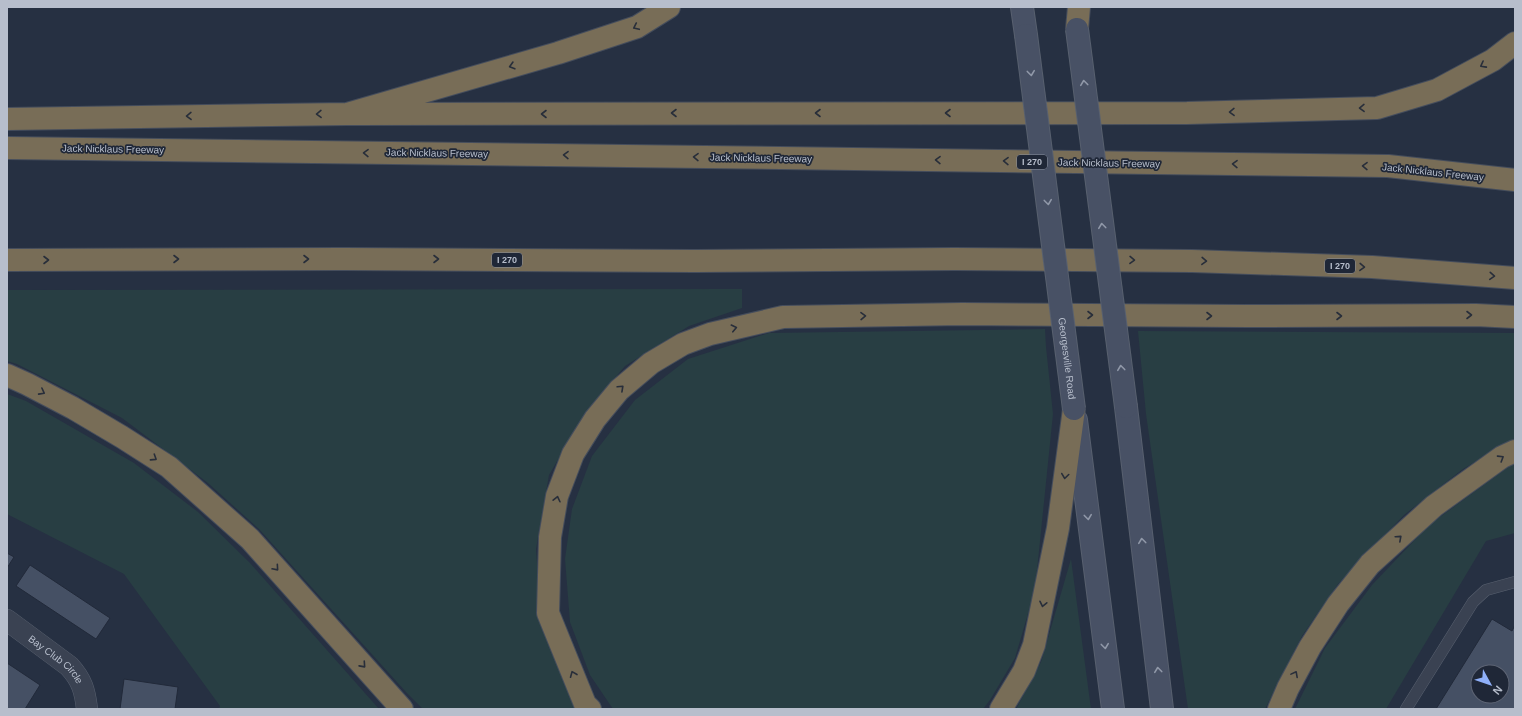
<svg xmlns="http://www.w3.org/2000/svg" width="1522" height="716" font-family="Helvetica,sans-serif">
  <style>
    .green { fill: #283e43 }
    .building { fill: #455064; stroke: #212939; fill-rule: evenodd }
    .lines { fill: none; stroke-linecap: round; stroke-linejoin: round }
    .lane-casing { stroke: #58606f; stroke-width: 12 }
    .street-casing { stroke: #58606f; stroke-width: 22 }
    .secondary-casing { stroke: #58606f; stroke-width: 24 }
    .highway-casing { stroke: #454d5c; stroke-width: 24 }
    .lane { stroke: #3a4252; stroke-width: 11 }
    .street { stroke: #3a4252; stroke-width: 21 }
    .secondary { stroke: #485165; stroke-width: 22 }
    .highway { stroke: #786d57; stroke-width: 22 }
    .secondary-bridge-casing { stroke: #58606f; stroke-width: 24; stroke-linecap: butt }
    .secondary-bridge { stroke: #485165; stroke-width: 22 }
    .oneway { stroke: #282e3a }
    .oneway2 { stroke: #9098a8 }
    .labels { text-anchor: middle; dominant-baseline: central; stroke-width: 3.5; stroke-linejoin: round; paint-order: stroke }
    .shield { fill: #1f2737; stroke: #89919f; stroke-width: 1 }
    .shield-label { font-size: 9px; font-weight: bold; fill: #b7becc }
    .street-label { font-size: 10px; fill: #b7becc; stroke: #1f2737 }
  </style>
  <rect width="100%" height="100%" fill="#263042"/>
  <path class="green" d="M742,289V308L689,326L625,366L586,412L549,475L536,549L541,621L583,709H423L406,692L259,529L208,483L122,418L17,364L7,361V290Z
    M1045,329L1046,347L1053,414L1035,590L1015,658L990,700L983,709H613L590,675L570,622L565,559L572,509L592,456L635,400L688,359L769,333Z
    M1138,331L1515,333V439L1463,469L1404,515L1338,584L1302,636L1265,709H1188L1146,414Z
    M7,394L26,401L134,463L198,512L250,563L379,709H219L220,706L124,574L7,514Z
    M1515,462V533L1486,541L1386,709H1295L1325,648L1372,585L1429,525Z
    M1071,559L1091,709H1016L1041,662Z"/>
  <path class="building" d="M7,553L14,557L7,568Z
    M30,565L110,618L96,639L16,586Z
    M1492,619L1512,631L1515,625V709H1436ZM1478,672H1502V696H1478Z
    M7,663L40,685L25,709H7Z
    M124,679L178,687L175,709H120Z"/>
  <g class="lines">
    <defs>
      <path id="lane" d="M1406,709L1473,602L1486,590L1515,582"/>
      <g id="street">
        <path id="s1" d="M7,620L69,666C82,680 85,691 87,709"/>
      </g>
      <path id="secondary" d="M1022,7L1026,35
        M1126,407L1162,709
        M1076,420L1113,709"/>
      <path id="highway" d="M1077,29L1079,7
        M347,114L1187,113L1377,108L1437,90L1493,60L1515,43
        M7,119L347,114L558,53L637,27L669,7
        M7,148L1388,166L1515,180
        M7,260L344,259L695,261L955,259L1192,261L1372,267L1515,278
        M7,375L27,384L73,408L122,437L169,467L250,539L402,709
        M590,709L585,704L548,613L550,537L557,496L573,454L595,419L619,390L651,363L683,344L710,334L783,317L962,314L1245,316L1476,315L1515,317
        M1001,709L1024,671L1034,645L1058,528L1074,409
        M1279,709L1288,688L1310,647L1338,604L1370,564L1434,506L1502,457L1515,451"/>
    </defs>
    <use href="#lane" class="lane-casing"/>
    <use href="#street" class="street-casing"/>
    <use href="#secondary" class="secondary-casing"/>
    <use href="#highway" class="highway-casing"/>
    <use href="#lane" class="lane"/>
    <use href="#street" class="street"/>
    <use href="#secondary" class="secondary"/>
    <use href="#highway" class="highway"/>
    <defs>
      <g id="secondary-bridge">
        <path d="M1077,29L1126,407"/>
        <path id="s2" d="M1026,35L1074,409"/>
      </g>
    </defs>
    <use href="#secondary-bridge" class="secondary-bridge-casing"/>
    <use href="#secondary-bridge" class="secondary-bridge"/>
  </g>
  <defs><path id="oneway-chevron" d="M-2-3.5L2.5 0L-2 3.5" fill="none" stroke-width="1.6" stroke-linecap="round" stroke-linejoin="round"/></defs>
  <g class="oneway">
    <use href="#oneway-chevron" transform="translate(636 27) rotate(155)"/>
    <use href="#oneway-chevron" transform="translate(1483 65) rotate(152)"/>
    <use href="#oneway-chevron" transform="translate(512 66) rotate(164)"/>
    <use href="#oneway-chevron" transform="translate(1362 108) rotate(179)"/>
    <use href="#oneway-chevron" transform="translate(1232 112) rotate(179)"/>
    <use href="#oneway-chevron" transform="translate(674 113) rotate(180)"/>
    <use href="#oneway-chevron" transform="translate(818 113) rotate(180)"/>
    <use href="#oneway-chevron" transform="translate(948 113) rotate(180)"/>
    <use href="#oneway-chevron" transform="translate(319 114) rotate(179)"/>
    <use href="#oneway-chevron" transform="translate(544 114) rotate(180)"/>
    <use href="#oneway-chevron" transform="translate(189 116) rotate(179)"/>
    <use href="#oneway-chevron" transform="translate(366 153) rotate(-179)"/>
    <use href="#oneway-chevron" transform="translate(566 155) rotate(-179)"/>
    <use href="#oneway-chevron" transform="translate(696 157) rotate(-179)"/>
    <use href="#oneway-chevron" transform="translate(938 160) rotate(-179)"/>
    <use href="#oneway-chevron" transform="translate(1006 161) rotate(-179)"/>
    <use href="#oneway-chevron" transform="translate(1235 164) rotate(-179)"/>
    <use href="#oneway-chevron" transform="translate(1365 166) rotate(-179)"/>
    <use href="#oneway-chevron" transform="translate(176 259)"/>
    <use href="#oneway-chevron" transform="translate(306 259)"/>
    <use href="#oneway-chevron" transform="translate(436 259)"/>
    <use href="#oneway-chevron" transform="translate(46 260)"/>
    <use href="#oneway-chevron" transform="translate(1132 260) rotate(1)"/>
    <use href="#oneway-chevron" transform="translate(1204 261) rotate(2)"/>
    <use href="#oneway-chevron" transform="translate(1362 267) rotate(2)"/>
    <use href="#oneway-chevron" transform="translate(1492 276) rotate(4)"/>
    <use href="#oneway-chevron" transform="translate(1090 315)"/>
    <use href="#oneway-chevron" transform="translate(1469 315)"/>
    <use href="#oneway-chevron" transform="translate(863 316) rotate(-1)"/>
    <use href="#oneway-chevron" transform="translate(1209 316)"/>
    <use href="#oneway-chevron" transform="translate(1339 316)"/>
    <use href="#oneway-chevron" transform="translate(734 328) rotate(-13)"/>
    <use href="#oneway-chevron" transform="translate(621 388) rotate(-43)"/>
    <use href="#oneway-chevron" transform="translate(42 392) rotate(28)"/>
    <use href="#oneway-chevron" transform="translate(154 458) rotate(33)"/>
    <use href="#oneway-chevron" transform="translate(1501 458) rotate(-32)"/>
    <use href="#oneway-chevron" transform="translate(1065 476) rotate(98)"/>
    <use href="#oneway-chevron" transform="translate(557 499) rotate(-77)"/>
    <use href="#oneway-chevron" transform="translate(1399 538) rotate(-42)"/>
    <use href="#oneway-chevron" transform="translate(276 568) rotate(49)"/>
    <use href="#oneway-chevron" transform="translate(1043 604) rotate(102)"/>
    <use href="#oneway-chevron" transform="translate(363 665) rotate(48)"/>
    <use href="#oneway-chevron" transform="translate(573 674) rotate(-112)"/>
    <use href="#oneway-chevron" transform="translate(1295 674) rotate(-62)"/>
  </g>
  <g class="oneway2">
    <use href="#oneway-chevron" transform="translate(1031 73) rotate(83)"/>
    <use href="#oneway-chevron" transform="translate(1084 83) rotate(-97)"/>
    <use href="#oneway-chevron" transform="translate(1048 202) rotate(83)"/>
    <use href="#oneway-chevron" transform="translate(1102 226) rotate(-97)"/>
    <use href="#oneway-chevron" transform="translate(1121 368) rotate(-97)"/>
    <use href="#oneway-chevron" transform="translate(1088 517) rotate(83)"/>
    <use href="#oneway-chevron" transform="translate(1142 541) rotate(-97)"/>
    <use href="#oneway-chevron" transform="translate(1105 646) rotate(83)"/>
    <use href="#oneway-chevron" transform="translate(1158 670) rotate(-97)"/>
  </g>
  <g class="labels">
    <g class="shield">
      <rect x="1017" y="155" width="30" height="14" rx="3"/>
      <rect x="492" y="253" width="30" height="14" rx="3"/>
      <rect x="1325" y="259" width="30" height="14" rx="3"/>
    </g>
    <g class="shield-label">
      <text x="1032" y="162">I 270</text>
      <text x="507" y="260">I 270</text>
      <text x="1340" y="266">I 270</text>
    </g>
    <g class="street-label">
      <text transform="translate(113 149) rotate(1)">Jack Nicklaus Freeway</text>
      <text transform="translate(437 153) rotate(1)">Jack Nicklaus Freeway</text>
      <text transform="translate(761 158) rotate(1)">Jack Nicklaus Freeway</text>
      <text transform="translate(1109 163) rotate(1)">Jack Nicklaus Freeway</text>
      <text transform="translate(1433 172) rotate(6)">Jack Nicklaus Freeway</text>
      <text stroke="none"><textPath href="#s2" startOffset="326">Georgesville Road</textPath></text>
      <text stroke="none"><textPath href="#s1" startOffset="63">Bay Club Circle</textPath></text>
    </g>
  </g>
  <rect width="1522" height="716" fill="none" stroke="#b7becc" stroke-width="16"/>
  <g transform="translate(1490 684) rotate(130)"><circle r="19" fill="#1f2737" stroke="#5c6373"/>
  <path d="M0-3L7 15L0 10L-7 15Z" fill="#8fb0f9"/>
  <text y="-6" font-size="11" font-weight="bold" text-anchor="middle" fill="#b7becc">N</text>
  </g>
</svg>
